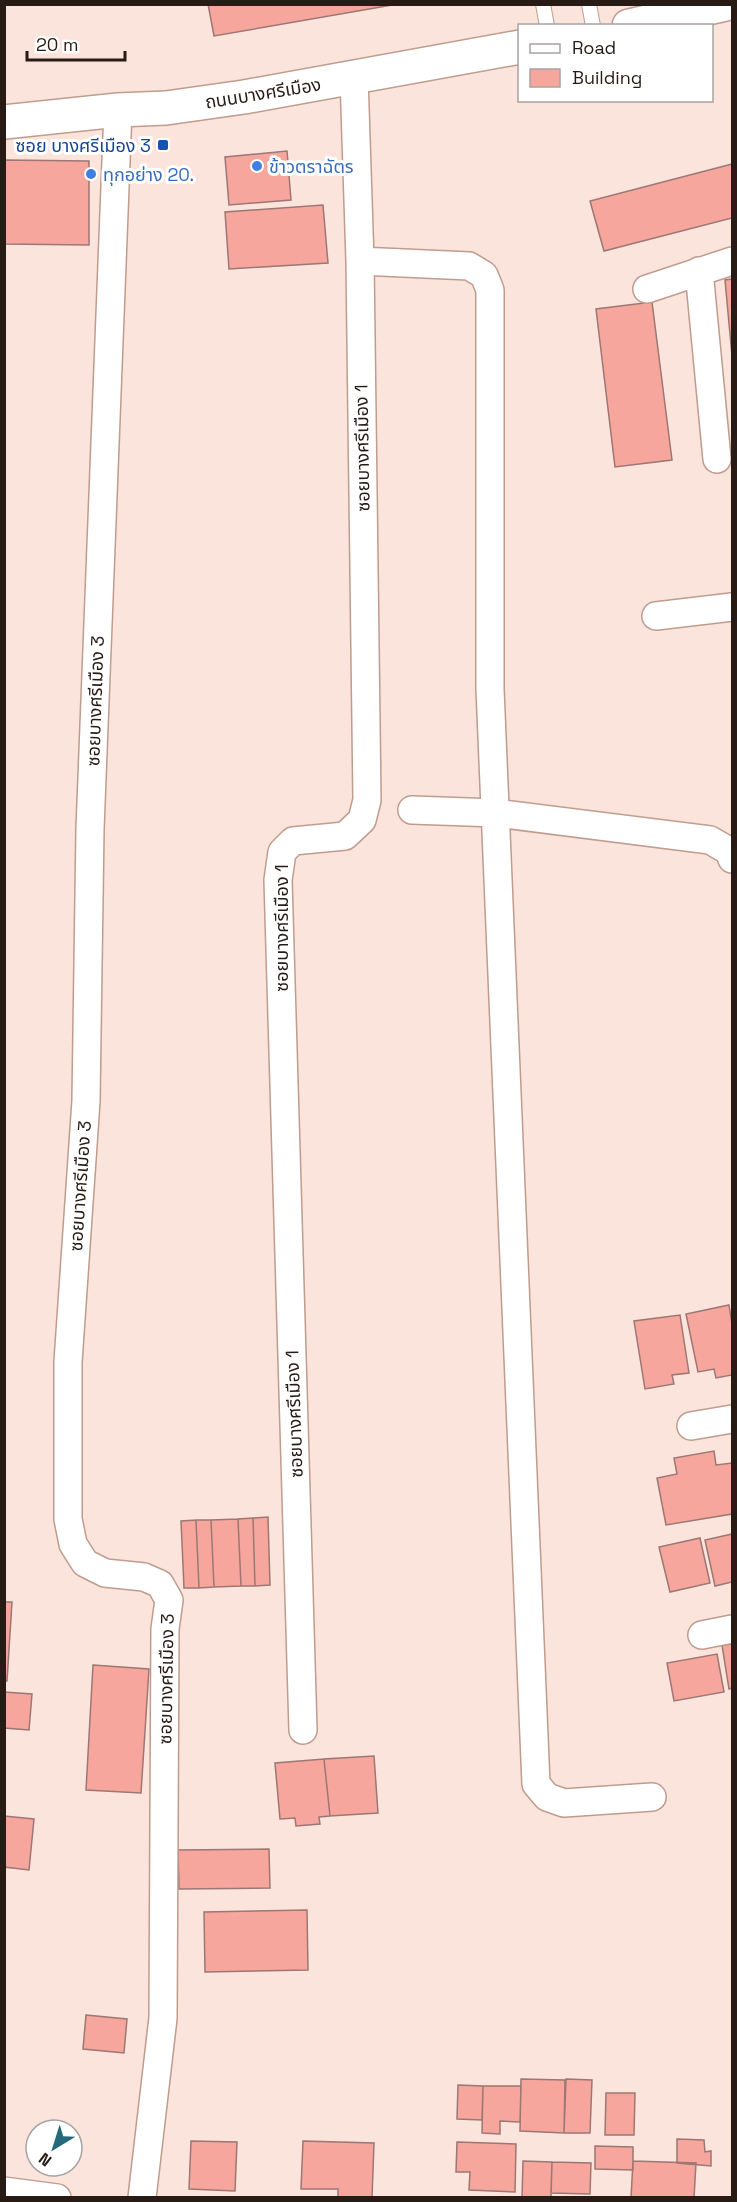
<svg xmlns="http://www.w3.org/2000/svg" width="737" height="2202" font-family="'Space Grotesk','Noto Sans Thai',sans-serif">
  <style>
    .building { fill: #f7a69d; stroke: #9c7773; stroke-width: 1.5 }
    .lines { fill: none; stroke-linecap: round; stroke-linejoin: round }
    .service-casing { stroke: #bf9c8e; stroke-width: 16 }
    .minor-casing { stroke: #bf9c8e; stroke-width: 30 }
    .tertiary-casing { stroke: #bf9c8e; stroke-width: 36 }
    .service { stroke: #fff; stroke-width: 14 }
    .minor { stroke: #fff; stroke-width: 27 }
    .tertiary { stroke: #fff; stroke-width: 33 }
    .transit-dot { fill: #1a4fb4; stroke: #fff; stroke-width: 2 }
    .shop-dot { fill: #3f7fe0; stroke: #fff; stroke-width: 2 }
    .labels { text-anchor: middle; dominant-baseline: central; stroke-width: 6; stroke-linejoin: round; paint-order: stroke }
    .street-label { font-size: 18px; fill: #281a15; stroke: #fff }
    .transit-label { font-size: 18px; fill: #164399; stroke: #fff; text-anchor: end }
    .shop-label { font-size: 18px; fill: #366cbe; stroke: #fff; text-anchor: start }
  </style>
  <rect width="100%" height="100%" fill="#fbe4db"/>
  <path class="building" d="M208,4H398L214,36Z
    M287,151L291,200L229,205L225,157Z
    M4,160L89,161V245L4,244Z
    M732,164V218L604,251L590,201Z
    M323,205L328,263L229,269L225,212Z
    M732,279V356L725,280Z
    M652,302L672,460L615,467L596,309Z
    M729,1305L732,1324V1375L716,1378L714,1369L698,1372L686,1314Z
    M680,1315L689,1373L672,1375L674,1384L645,1389L634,1321Z
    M714,1451L716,1465L732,1463V1514L666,1525L657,1478L677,1474L674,1458Z
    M268,1517L270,1585L255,1586L253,1518Z
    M253,1518L255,1586H241L238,1519Z
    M238,1519L241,1586L214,1587L211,1520Z
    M196,1520H211L214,1587L199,1588Z
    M196,1520L199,1588H184L181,1521Z
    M732,1534V1582L715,1586L705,1540Z
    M700,1538L710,1583L670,1592L659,1547Z
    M4,1602H12L7,1681H4Z
    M732,1644V1688L729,1689L722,1645Z
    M717,1654L724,1692L674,1701L667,1663Z
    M93,1665L149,1669L141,1793L86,1790Z
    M4,1692L32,1694L29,1730L4,1728Z
    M374,1756L378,1813L330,1816L324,1759Z
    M324,1759L330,1816L319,1817L320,1824L296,1826L295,1818L280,1819L275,1763Z
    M4,1816L34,1819L29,1870L4,1867Z
    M269,1849L270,1888L179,1889L178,1850Z
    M307,1910L308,1970L205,1972L204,1912Z
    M86,2015L127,2019L124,2053L83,2049Z
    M521,2079L565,2080L564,2133L520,2131Z
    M566,2079L592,2080L590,2133H564Z
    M458,2085L483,2086L482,2120L457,2119Z
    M483,2086H521L520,2122L500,2121V2134L482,2133Z
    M606,2093H635L634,2135H605Z
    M677,2139L704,2140L705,2152L711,2151V2166L677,2163Z
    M191,2141L237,2142L235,2191L189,2189Z
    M303,2141L374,2143L372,2198H338V2189H301Z
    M457,2142L516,2144L515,2192L469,2190L470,2172H456Z
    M595,2146L633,2147V2170L595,2169Z
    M523,2161L552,2162L551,2198H522Z
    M633,2161L696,2163L694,2198H631Z
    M552,2162L591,2163L590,2194L551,2193Z"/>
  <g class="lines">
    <defs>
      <path id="service" d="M543,4L547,26
        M589,4L593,26"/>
      <path id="minor" d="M118,110L90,829L86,1101L68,1362V1519L73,1544L85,1563L105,1573L144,1577L160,1584L169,1600L165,1629L163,2018L142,2198
        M360,261L469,266L484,275L490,290V689L536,1784L547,1797L564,1803L652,1797
        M699,271L717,459
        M647,289L732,261
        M656,616L732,607
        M412,810L496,813L710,840L729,851L732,859
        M691,1426L732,1419
        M702,1635L732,1629
        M303,1730L278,880L282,852L293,841L345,836L362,820L367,800L360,261L354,77
        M4,2191L57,2198"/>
      <path id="tertiary" d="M629,26L726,4
        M4,122L118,110L166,108L244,97L520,47"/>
    </defs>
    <use href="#service" class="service-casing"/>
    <use href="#minor" class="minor-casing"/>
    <use href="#tertiary" class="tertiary-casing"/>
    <use href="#service" class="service"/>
    <use href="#minor" class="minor"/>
    <use href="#tertiary" class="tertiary"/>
  </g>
  <rect class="transit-dot" x="157" y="139" width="12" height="12" rx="3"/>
  <g class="shop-dot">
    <circle cx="257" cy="166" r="6"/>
    <circle cx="91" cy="174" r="6"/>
  </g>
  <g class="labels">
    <g class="street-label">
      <text transform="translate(263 93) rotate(-9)">ถนนบางศรีเมือง</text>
      <text transform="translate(362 448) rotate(-91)">ซอยบางศรีเมือง 1</text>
      <text transform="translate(95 701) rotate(-88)">ซอยบางศรีเมือง 3</text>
      <text transform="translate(281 928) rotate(-90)">ซอยบางศรีเมือง 1</text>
      <text transform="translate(80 1186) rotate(-86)">ซอยบางศรีเมือง 3</text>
      <text transform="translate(294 1414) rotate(-92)">ซอยบางศรีเมือง 1</text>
      <text transform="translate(166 1679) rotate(-89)">ซอยบางศรีเมือง 3</text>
    </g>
    <g class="transit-label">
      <text x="151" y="145">ซอย บางศรีเมือง 3</text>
    </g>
    <g class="shop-label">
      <text x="269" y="166">ข้าวตราฉัตร</text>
      <text x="103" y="174">ทุกอย่าง 20.</text>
    </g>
  </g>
  <rect width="737" height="2202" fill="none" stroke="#281a15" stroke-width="12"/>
  <rect x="518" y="24" width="195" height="78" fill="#ffffff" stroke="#a9a3a1" stroke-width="1.5"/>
  <rect x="530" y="44" width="30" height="9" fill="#ffffff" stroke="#a9a3a1" stroke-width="1.5"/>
  <text x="572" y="54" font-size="18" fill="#281a15">Road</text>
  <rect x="530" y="69" width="30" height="18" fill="#f7a69d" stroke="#a9a3a1" stroke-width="1.5"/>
  <text x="572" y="84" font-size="18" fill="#281a15">Building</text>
  <g transform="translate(54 2148) rotate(218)"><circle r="28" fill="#ffffff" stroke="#a9a3a1" stroke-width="1.5"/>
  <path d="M0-4.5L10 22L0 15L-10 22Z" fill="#256a7a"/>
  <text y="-9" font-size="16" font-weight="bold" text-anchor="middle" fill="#281a15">N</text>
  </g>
  <path d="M27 51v9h98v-9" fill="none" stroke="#281a15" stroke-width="3"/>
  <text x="36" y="51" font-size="18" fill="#281a15" stroke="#ffffff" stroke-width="4.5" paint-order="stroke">20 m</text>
</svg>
